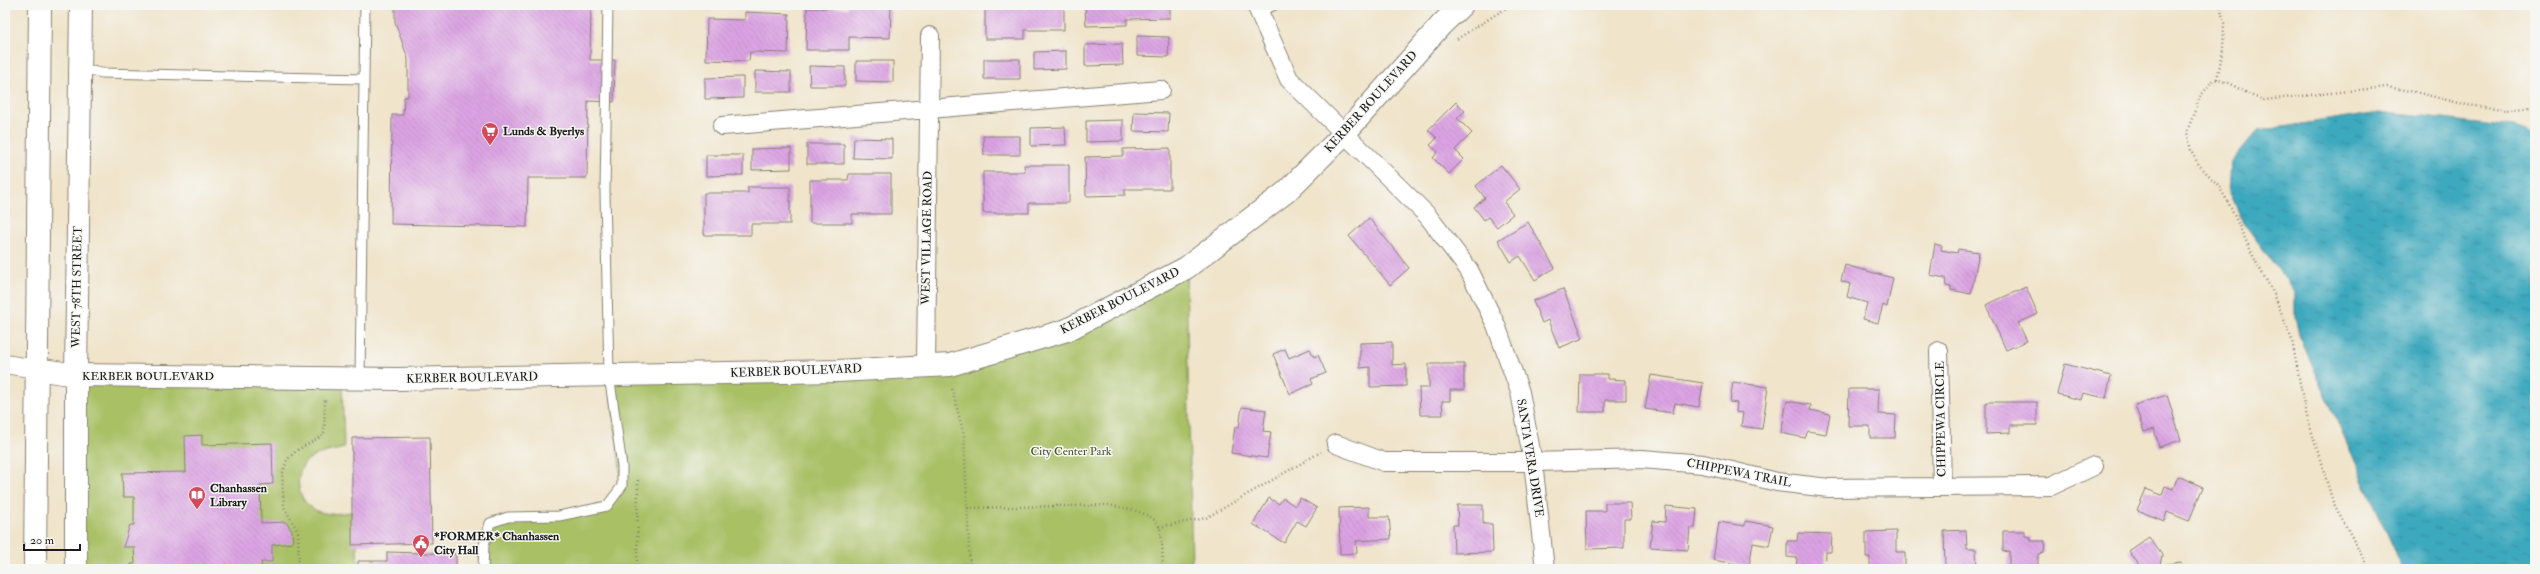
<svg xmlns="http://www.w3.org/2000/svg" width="2540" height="574" font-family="'IM FELL Double Pica',serif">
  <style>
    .green { fill: #a9c065; stroke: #626e40 }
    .water { fill: url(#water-ripples); stroke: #2d626d }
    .building { fill: url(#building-back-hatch) }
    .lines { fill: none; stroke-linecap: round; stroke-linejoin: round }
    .service-casing { stroke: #868073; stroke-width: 11 }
    .minor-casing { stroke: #868073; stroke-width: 20 }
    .tertiary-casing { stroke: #868073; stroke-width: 24 }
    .path { stroke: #868073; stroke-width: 2.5; stroke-dasharray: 1 3; stroke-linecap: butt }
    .service { stroke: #fff; stroke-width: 9 }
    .minor { stroke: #fff; stroke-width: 18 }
    .tertiary { stroke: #fff; stroke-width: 22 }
    .labels { text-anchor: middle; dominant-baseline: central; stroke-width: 3; stroke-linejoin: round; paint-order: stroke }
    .street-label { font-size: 12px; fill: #1c1c1c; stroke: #f6f6f2 }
    .poi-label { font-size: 12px; font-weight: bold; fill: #1c1c1c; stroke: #f6f6f2; text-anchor: start }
    .park-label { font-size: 12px; fill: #4d5536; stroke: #f6f6f2 }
  </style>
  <defs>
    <pattern id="water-ripples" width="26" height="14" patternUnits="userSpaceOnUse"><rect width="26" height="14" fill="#3ea9be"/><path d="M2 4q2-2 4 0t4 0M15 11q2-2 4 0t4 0" fill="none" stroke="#33899a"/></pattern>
    <pattern id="building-back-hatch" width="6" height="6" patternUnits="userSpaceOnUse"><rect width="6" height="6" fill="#dba3e3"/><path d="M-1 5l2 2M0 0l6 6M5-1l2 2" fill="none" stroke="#bb8cc2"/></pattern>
  </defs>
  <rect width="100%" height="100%" fill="#f6f6f2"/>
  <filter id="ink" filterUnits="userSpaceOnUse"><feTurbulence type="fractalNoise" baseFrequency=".025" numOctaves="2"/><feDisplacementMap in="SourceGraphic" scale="8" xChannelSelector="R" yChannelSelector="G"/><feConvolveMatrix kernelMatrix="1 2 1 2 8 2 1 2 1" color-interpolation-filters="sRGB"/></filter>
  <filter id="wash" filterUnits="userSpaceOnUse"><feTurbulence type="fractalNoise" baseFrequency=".012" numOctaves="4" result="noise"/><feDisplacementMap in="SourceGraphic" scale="16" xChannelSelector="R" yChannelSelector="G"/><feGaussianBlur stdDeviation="0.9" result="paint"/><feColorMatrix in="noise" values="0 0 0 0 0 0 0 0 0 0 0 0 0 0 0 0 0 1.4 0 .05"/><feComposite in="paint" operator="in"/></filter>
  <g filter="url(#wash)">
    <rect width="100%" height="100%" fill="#f0e4ca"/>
    <path class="green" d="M1186,268L1192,569H485L490,523L607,506L622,486L609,375L926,366L1067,330Z
      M76,375L342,378L344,448C333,451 321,452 311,458C292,469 296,501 315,510C326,516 340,513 352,512L357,545L358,569H74Z"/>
    <path class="water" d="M2379,112L2513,127L2535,133V569H2403L2299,335L2295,316V292L2243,222L2229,193L2231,162L2257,131Z"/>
    <g id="blocks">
      <path class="building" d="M395,5H591L590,60H615L614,102L588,101L587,178H528L527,227L391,224L392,115H403L404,97H408V59L395,22Z
        M848,5H891L890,38L849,37V50H806L807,8H848Z
        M985,5H1064V30H1025V39H985Z
        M1085,5H1170V18L1127,19V25L1086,26Z
        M745,12L789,14L788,53L750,52L749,61L706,60L707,19L745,20Z
        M1137,36L1169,37L1168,57L1137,56Z
        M1122,44L1123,65L1085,66V45Z
        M1066,51V69L1034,70V52Z
        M984,59H1020V79H984Z
        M856,61H893V82L856,81Z
        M809,66L845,67V86H810Z
        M755,71L791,72V92H755Z
        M743,77V98L705,99V78Z
        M1456,102L1465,111L1457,118L1472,133L1455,150L1464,159L1449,174L1433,158L1438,152L1430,145L1437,138L1428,130Z
        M1134,112L1169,113L1168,132L1133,131Z
        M1123,120V141L1086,142V121Z
        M1065,127L1066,145L1031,146V128Z
        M983,136H1020V155H984Z
        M854,138L892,139V159L853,158Z
        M807,144H844V164H807Z
        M791,148V169L752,170V149Z
        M1170,148V189H1125V195L1086,196L1085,157L1123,156V149Z
        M706,155H743V175L706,176Z
        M1024,165H1069V203H1029V213H983V172H1025Z
        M1501,165L1520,189L1504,202L1513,214L1497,227L1488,217L1484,220L1474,207L1485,198L1476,186Z
        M849,174H891V214H852V223H810V180H848Z
        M748,187H790V224H751V235H704V193H748Z
        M1369,218L1409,268L1390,285L1349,236Z
        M1528,222L1555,268L1535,280L1520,256L1511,262L1498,240Z
        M1935,244L1942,246L1941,250L1957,253L1958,249L1979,252L1971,294L1951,290V287L1946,286L1945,278L1930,275Z
        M1845,265L1893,278L1887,307L1883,305L1878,323L1863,319L1867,303L1847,297L1850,284L1841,281Z
        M2026,287L2038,314L2018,323L2027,341L2006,350L1986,305Z
        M1563,289L1583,338L1559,348L1548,320L1542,323L1533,301Z
        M1392,342V365L1406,364V386L1370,387V367L1360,368V343Z
        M1285,349L1289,358L1310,349L1314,357L1318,355L1326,373L1311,379L1313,384L1290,394L1273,354Z
        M1429,364H1464V390H1450V401H1442L1443,415H1420L1419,388H1429Z
        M2065,364L2111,376L2106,398L2083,393L2081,400L2057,394Z
        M1580,374H1608V379L1626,380V400H1605V412H1579Z
        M1651,375L1703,383L1699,407L1675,403L1673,413L1645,409Z
        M1733,382L1768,387L1762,429L1741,426L1743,413L1736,412L1737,403L1730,402Z
        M1849,389H1879L1878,414L1896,415L1895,438H1870V426H1848Z
        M2167,395L2181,440L2159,447L2154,429L2144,432L2135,405Z
        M1787,401L1811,405L1810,410L1830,414L1826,434L1808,431L1805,438L1781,433Z
        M1986,402H2037V425H2010V433L1986,434Z
        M1242,407L1266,410L1263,431L1271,432L1267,458L1231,453L1235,427H1239Z
        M202,435V445L272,443L273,484L260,485L261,523L286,522L292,531L293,543L272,545V562H261L262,569H129L131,564H135L134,547H123L130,525H134V497H123L122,473L186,472L185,436Z
        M430,437L432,543L352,545V438Z
        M2178,476L2203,487L2189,521L2167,512L2164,521L2137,510L2146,489L2162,495L2165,486L2173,489Z
        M1269,498L1279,504L1283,498L1295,506L1300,498L1317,508L1306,526L1297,521L1284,543L1253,524Z
        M1605,503H1630L1631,519H1624V548L1587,549L1586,511H1605Z
        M1457,505H1483V524H1492L1493,552L1454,553L1453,525H1458Z
        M1666,506L1697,509L1695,528H1690L1688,550L1650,547L1653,521L1665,522Z
        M1369,507V517H1389L1391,539L1356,541L1357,553L1340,554L1339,508Z
        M1745,521L1773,526L1769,546L1753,543L1749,566L1713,560L1719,522L1745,526Z
        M1966,530L1967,549H1976L1977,569H1945L1944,531Z
        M1896,531V552H1905V569H1870V557H1866V532Z
        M2003,531H2025V536L2031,537V541H2045L2044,553L2038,554V569H2009V551L2003,552Z
        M1798,533L1832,534L1831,552H1826L1825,569H1796L1797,558L1787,557V541H1797Z
        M2149,537L2162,555L2160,565L2181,562L2182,569H2142L2129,551Z
        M387,552L456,554V569H358V561H387Z"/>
    </g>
  </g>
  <g filter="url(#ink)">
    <use href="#blocks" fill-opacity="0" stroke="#868073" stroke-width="1"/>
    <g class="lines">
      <defs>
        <path id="service" d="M1259,12L1275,5
          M81,68L101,73L364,79
          M360,378L365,5
          M483,569L484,545L490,523L508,517L559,516L607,506L622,486V466L609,375L605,192L608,5"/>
        <path id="minor" d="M1256,5L1289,79L1427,215L1469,270L1496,325L1520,392L1533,462L1545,569
          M722,126L1161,90
          M1939,351L1942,487
          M5,364L36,369
          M926,366L930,36
          M1336,444L1384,462H1533L1642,459L1703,464L1777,482L1829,488L2051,486L2094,466"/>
        <path id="tertiary" d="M36,369L76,375L397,379L838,371L950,365L1067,330L1186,268L1286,192L1344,134L1442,24L1462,5
          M35,569L40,5
          M76,569V375L81,5"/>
      </defs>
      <use href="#service" class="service-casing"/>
      <use href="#minor" class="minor-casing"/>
      <use href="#tertiary" class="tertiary-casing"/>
      <path class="path" d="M1457,39L1511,5
        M2217,79L2223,50L2224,23L2220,5
        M952,389L964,435L970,569
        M968,508L1108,505C1122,508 1155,511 1160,529C1163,541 1162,556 1163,569
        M1159,527L1206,518L1321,452
        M299,569L298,532L284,507L282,475L287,460L297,450L324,435L325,400
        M637,569L638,477
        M2369,569L2333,502L2305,410L2292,340L2274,294L2256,262L2228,202L2218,185L2199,165L2191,151L2187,132L2200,97L2213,80C2227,78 2247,96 2264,100L2387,87L2415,92L2467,105L2503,109L2535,108"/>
      <use href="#service" class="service"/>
      <use href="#minor" class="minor"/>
      <use href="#tertiary" class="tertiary"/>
    </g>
  </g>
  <defs>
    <symbol id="supermarket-pin" viewBox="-11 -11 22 30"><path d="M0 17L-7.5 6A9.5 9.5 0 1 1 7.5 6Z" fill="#d1495b" stroke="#f6f6f2"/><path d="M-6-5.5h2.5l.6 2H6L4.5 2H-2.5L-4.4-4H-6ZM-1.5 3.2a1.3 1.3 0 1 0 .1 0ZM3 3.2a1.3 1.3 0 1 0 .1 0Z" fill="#fff"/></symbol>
    <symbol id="library-pin" viewBox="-11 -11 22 30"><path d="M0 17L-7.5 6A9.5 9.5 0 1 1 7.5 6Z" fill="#d1495b" stroke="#f6f6f2"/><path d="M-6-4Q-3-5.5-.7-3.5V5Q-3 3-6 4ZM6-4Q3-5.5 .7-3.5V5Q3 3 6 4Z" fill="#fff"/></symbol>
    <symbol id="civic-pin" viewBox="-11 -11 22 30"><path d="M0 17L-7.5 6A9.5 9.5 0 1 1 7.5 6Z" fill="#d1495b" stroke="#f6f6f2"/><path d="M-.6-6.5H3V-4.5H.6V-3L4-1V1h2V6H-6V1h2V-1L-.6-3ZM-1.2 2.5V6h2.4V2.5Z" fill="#fff"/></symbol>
  </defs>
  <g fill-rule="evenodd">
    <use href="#supermarket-pin" x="480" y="121" width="20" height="27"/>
    <use href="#library-pin" x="187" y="485" width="20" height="27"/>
    <use href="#civic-pin" x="411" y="533" width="20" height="27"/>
  </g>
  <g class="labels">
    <g class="street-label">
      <text transform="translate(1371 102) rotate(-48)">KERBER BOULEVARD</text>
      <text transform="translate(927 238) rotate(-89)">WEST VILLAGE ROAD</text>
      <text transform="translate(77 287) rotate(-89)">WEST 78TH STREET</text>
      <text transform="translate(1120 301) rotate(-27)">KERBER BOULEVARD</text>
      <text transform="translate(796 371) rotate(-2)">KERBER BOULEVARD</text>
      <text x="148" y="376">KERBER BOULEVARD</text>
      <text transform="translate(472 378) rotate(-1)">KERBER BOULEVARD</text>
      <text transform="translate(1941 419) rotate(-91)">CHIPPEWA CIRCLE</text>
      <text transform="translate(1530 458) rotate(81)">SANTA VERA DRIVE</text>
      <text transform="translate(1739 473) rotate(11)">CHIPPEWA TRAIL</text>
    </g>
    <g class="poi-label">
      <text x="503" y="131">Lunds &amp; Byerlys</text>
      <text x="210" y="488">Chanhassen<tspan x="210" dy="14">Library</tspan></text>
      <text x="434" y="536">*FORMER* Chanhassen<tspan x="434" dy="14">City Hall</tspan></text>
    </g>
    <g class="park-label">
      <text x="1071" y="451">City Center Park</text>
    </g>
  </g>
  <rect width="2540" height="574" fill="none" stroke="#f6f6f2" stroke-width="20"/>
  <path d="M24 544v6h56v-6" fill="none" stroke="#1c1c1c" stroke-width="2"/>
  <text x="30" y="544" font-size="12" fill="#1c1c1c" stroke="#f6f6f2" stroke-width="3" paint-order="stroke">20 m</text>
</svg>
